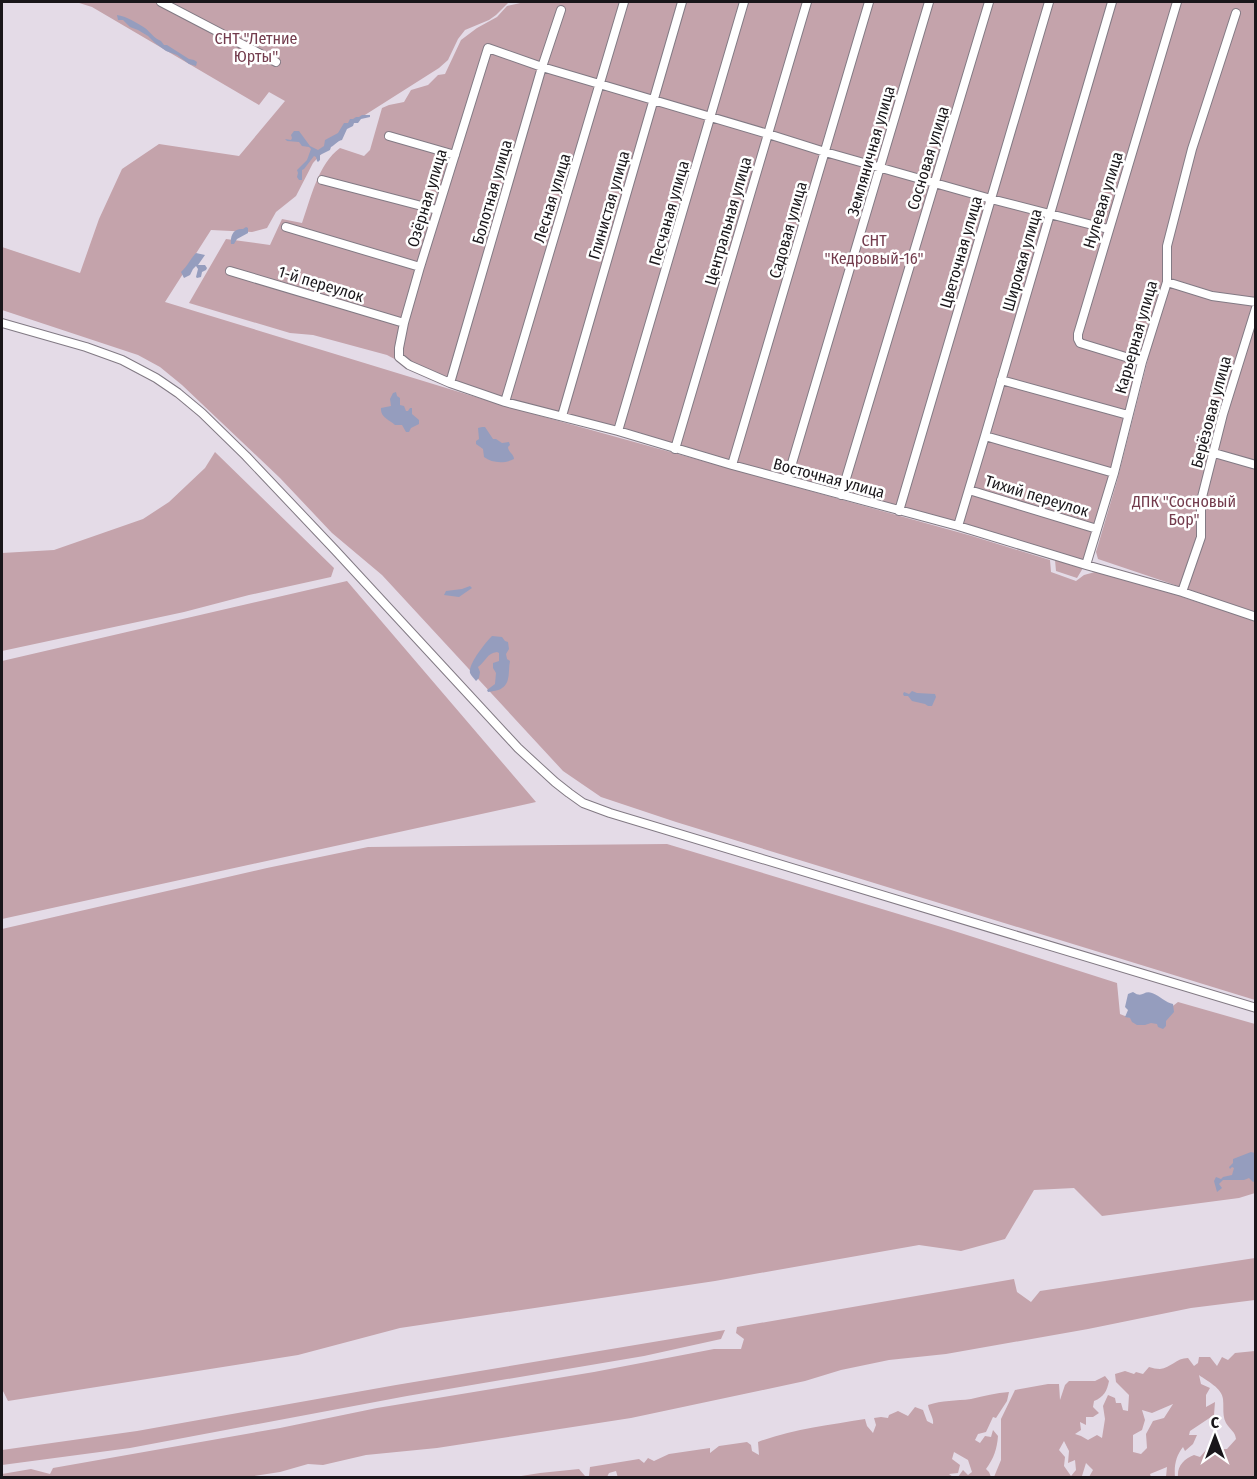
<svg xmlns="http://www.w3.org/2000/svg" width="1257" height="1479" font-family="'Fira Sans Condensed',sans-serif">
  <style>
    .green { fill: #c4a3ab; fill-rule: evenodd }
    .water { fill: #959dbe }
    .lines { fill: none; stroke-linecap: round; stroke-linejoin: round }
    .minor-casing { stroke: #827a84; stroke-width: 10 }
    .minor { stroke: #fff; stroke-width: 8 }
    .labels { text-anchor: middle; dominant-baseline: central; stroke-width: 5; stroke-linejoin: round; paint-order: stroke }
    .park-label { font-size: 16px; fill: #733c4d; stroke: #fff }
    .street-label { font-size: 16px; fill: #19161a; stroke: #fff }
  </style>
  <rect width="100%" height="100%" fill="#e4dbe7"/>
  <path class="green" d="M76,2H513L508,3L496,15L489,20L465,30L458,39L448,60L439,68L346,127L313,163L296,196L276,212L267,228L252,232L211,230L165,302L512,408L972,536L1050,560L1051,572L1076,581L1084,575L1095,572L1173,593L1185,598L1255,621V1000L676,822L601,797L563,771L382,575L332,533L280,478L182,385L160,367L138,355L2,310V247L80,273L99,219L122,169L159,144L239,156L285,101L269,92L259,105L92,7Z
    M525,2H1255V612L1098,559L1096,552L1117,481L1148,359L1139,357L1115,462L1083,568L1077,578L1056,571L1055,560L901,513L507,405L439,383L387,355L313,335L290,333L189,303L226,239L270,245L282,219L302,223C311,198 318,164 340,148L364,156L370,150L382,108L389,105L404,102L411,90L428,85L438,75L445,74L461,40L477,28L497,17L507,6Z
    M215,452L334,568L331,577L249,595L184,612L2,651V553L54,550L143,519L169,502L205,468Z
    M347,581L536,802L2,919V661Z
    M667,844L948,929L1117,983L1120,1014C1149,1026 1155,1020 1178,1002L1255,1024V1193L1239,1198L1102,1216L1074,1188L1034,1190L1005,1239L961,1251L919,1245L715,1281L400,1328L298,1355L8,1401L2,1389V929L267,868L368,847Z
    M1255,1258V1300L1191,1308L1088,1329L946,1354L889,1360L841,1370L805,1381L631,1418L437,1448L366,1455L323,1465L308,1464L280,1472L248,1477H2V1474L31,1469L50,1474L53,1468L280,1428L377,1408L594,1372L714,1349H741L744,1339L736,1333L737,1327L1014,1279L1017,1292L1031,1302L1040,1291Z
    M725,1330L721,1339L644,1356L407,1396L130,1448L2,1465V1450L137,1431L396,1385Z
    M1255,1351V1477H1178C1177,1466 1184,1459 1194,1455L1200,1457L1206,1450L1227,1449L1236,1439C1235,1431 1230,1430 1226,1423C1222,1415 1224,1408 1223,1399C1222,1388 1207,1381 1199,1375L1201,1384L1210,1388L1206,1395V1407L1215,1402L1214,1415L1190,1431L1189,1435H1197L1193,1444L1185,1451L1183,1447C1176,1456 1174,1465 1175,1477H1166L1167,1467L1150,1474L1151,1477H1089L1093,1470L1086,1463L1082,1476L1083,1477H994L1001,1460V1419L1015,1390L1048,1384H1059L1060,1400L1065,1385L1069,1381H1095L1105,1376L1109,1381C1107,1391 1104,1397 1094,1401L1093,1407L1099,1413L1093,1417H1086V1425L1080,1422L1081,1430L1075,1434L1081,1436L1088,1440L1097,1435L1102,1438L1105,1419L1103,1406L1108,1395L1115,1398L1116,1403H1121L1123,1410L1128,1411L1129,1395L1116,1382L1115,1374L1125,1371L1134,1374L1136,1372L1143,1374L1149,1367C1153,1368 1156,1369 1160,1369C1171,1368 1176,1358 1188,1358L1194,1366L1198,1363L1199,1357H1210L1217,1366L1222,1357L1228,1360L1235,1353ZM1173,1404L1164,1418L1153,1421L1146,1434L1147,1448L1141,1454L1133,1452V1435L1142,1430L1145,1420L1142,1410L1152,1413ZM1064,1441L1069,1451L1068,1463L1075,1460L1076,1470L1071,1476L1064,1466L1065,1457L1059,1450Z
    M1009,1392L1007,1401L996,1418L993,1417L986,1432L978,1434L975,1440L980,1443L985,1436L991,1437L993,1430L998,1436C997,1449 994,1458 986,1469L989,1472L991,1477H958L963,1470L968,1475L972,1472L968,1460L954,1452L952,1459L960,1465L958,1473L949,1474L953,1477L618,1478L616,1471L609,1473L607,1477H515L540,1473L579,1469L585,1476H589L590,1467L639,1459L644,1463L648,1458L654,1461L669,1454L710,1448V1453L719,1446L747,1442L751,1445L752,1451L759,1455L758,1442C793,1429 829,1425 865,1419L867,1426L873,1433L876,1425L874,1418L881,1417L888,1418L889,1415L898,1411L908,1416L915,1407L923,1410L927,1421L933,1424C934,1418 929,1412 928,1405C942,1400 956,1401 971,1399C984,1396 996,1393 1009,1392Z"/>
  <path class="water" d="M117,15C126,16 137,23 145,28C151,33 154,38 161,41L164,45H167L189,59L194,60L197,62L196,66L189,64L177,55L166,51L155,43L148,36L138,30L130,27L123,20H118Z
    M362,115H370V117L361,119L358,123H354L353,126L347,129L342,140C337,141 335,145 331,147L330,150L320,155V160L318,162L317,161L316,157L314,156L304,169L302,170V180H299L297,177L298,173L297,170L307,160L311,149L309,147L302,146L299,142L287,141L285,139L291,140L292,138L291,135L294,131H299L310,146L318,150L324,146L325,140L338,133L344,123H348L350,119H353L356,117H359Z
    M246,227L248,228V233L237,239L234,244H231C230,235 234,228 243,229Z
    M196,253L205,255L198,265H205L207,268L206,270L202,272L201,277L197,278L196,277L198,269L196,266L193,269L190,275L184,278L181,272C188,266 190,259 196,253Z
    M396,392L397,396L400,398V405L404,406L406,411H408L410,408H412V414L419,420V424L411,428L409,432H406L402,425H395C390,420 380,418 381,408L391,406L390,399L393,393Z
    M482,427H485L493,439H496L502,443L509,442L510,445L508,447C508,452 514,454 514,459C504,464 492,463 484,457L483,449L476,444V441L479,439L478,428Z
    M470,586L472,588L459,597L444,595L446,591L462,589Z
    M492,636L502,637L505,641L508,642L509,649L506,654L507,659L510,661C508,669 511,683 502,688C499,691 492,691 488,692L487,690L495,684L496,673L493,668V663L499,661V653L497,652C487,653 486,661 478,667L480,672L479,678L476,681C474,678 471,676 470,673C468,664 486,642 492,636Z
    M912,691L917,693L935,694L936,697L932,706H928L925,704L912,701L908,696H904L903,694L904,692L909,694Z
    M1133,992C1143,999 1143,990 1152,993C1160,996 1166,1003 1173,1004L1174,1012L1166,1021V1026L1163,1029L1158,1027L1157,1024L1151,1023L1145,1025H1137L1132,1022L1130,1018L1125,1017L1128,1010L1125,1007L1128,994Z
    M1251,1152L1255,1153V1181L1253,1182L1249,1178L1244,1180H1223L1219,1184L1222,1188L1217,1192L1214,1181L1216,1177L1221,1179L1223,1177L1232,1175L1234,1168L1232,1167L1230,1169L1229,1167L1233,1163V1159Z"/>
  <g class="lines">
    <defs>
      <path id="minor" d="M161,2L276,62
        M389,136L455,155
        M322,180L437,210
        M286,227L420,267
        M1108,229L991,199L825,152L768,134L542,67L488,48L420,267L404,323L399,348V357L409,365L450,383L505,402L618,431L732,465L958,526L1086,565L1182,592L1256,617
        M230,271L404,323
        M1167,282L1212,296L1256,302
        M2,323L86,347L122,360L156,378L178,393L202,413L246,456L335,550L518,748L555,782L569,793L583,803L610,813L1256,1008
        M1142,362L1080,343L1078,339V334L1177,2
        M1001,380L1128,415
        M450,383L542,67L561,10
        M505,402L624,2
        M562,416L682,2
        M618,431L744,2
        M985,436L1114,473
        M675,449L807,2
        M1214,453L1256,465
        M732,465L869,2
        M787,480L929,2
        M969,490L1097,529
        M841,495L989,2
        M899,511L1049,2
        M958,526L985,436L1112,2
        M1086,565L1114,473L1142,362L1167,282V246L1192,149L1236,13
        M1182,592L1201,537V501L1223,414L1256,308"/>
    </defs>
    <use href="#minor" class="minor-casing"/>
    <use href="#minor" class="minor"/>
  </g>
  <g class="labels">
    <g class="park-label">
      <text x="256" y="38">СНТ "Летние<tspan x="256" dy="18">Юрты"</tspan></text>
      <text x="874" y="240">СНТ<tspan x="874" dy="18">"Кедровый-16"</tspan></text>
      <text x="1184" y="501">ДПК "Сосновый<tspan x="1184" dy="18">Бор"</tspan></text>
    </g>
    <g class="street-label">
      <text transform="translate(871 151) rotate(-74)">Земляничная улица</text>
      <text transform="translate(928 158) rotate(-73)">Сосновая улица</text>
      <text transform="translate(492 192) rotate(-74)">Болотная улица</text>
      <text transform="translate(427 198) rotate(-73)">Озёрная улица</text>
      <text transform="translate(552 198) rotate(-73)">Лесная улица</text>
      <text transform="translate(1103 200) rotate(-73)">Нулевая улица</text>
      <text transform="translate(609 205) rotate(-74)">Глинистая улица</text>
      <text transform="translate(669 213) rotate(-74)">Песчаная улица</text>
      <text transform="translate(728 221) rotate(-74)">Центральная улица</text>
      <text transform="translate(788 230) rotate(-74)">Садовая улица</text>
      <text transform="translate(961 252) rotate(-74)">Цветочная улица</text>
      <text transform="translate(1022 260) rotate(-74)">Широкая улица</text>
      <text transform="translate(321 284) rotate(17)">1-й переулок</text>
      <text transform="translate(1136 337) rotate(-74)">Карьерная улица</text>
      <text transform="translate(1211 412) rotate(-75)">Берёзовая улица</text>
      <text transform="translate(829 478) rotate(15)">Восточная улица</text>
      <text transform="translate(1037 496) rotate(17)">Тихий переулок</text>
    </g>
  </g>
  <rect width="1257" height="1479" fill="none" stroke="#19161a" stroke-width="6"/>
  <g transform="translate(1215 1437)" stroke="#ffffff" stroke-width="4.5" paint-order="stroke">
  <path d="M0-4.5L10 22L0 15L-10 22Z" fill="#19161a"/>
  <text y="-9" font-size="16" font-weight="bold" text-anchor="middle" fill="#19161a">С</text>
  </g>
</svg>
